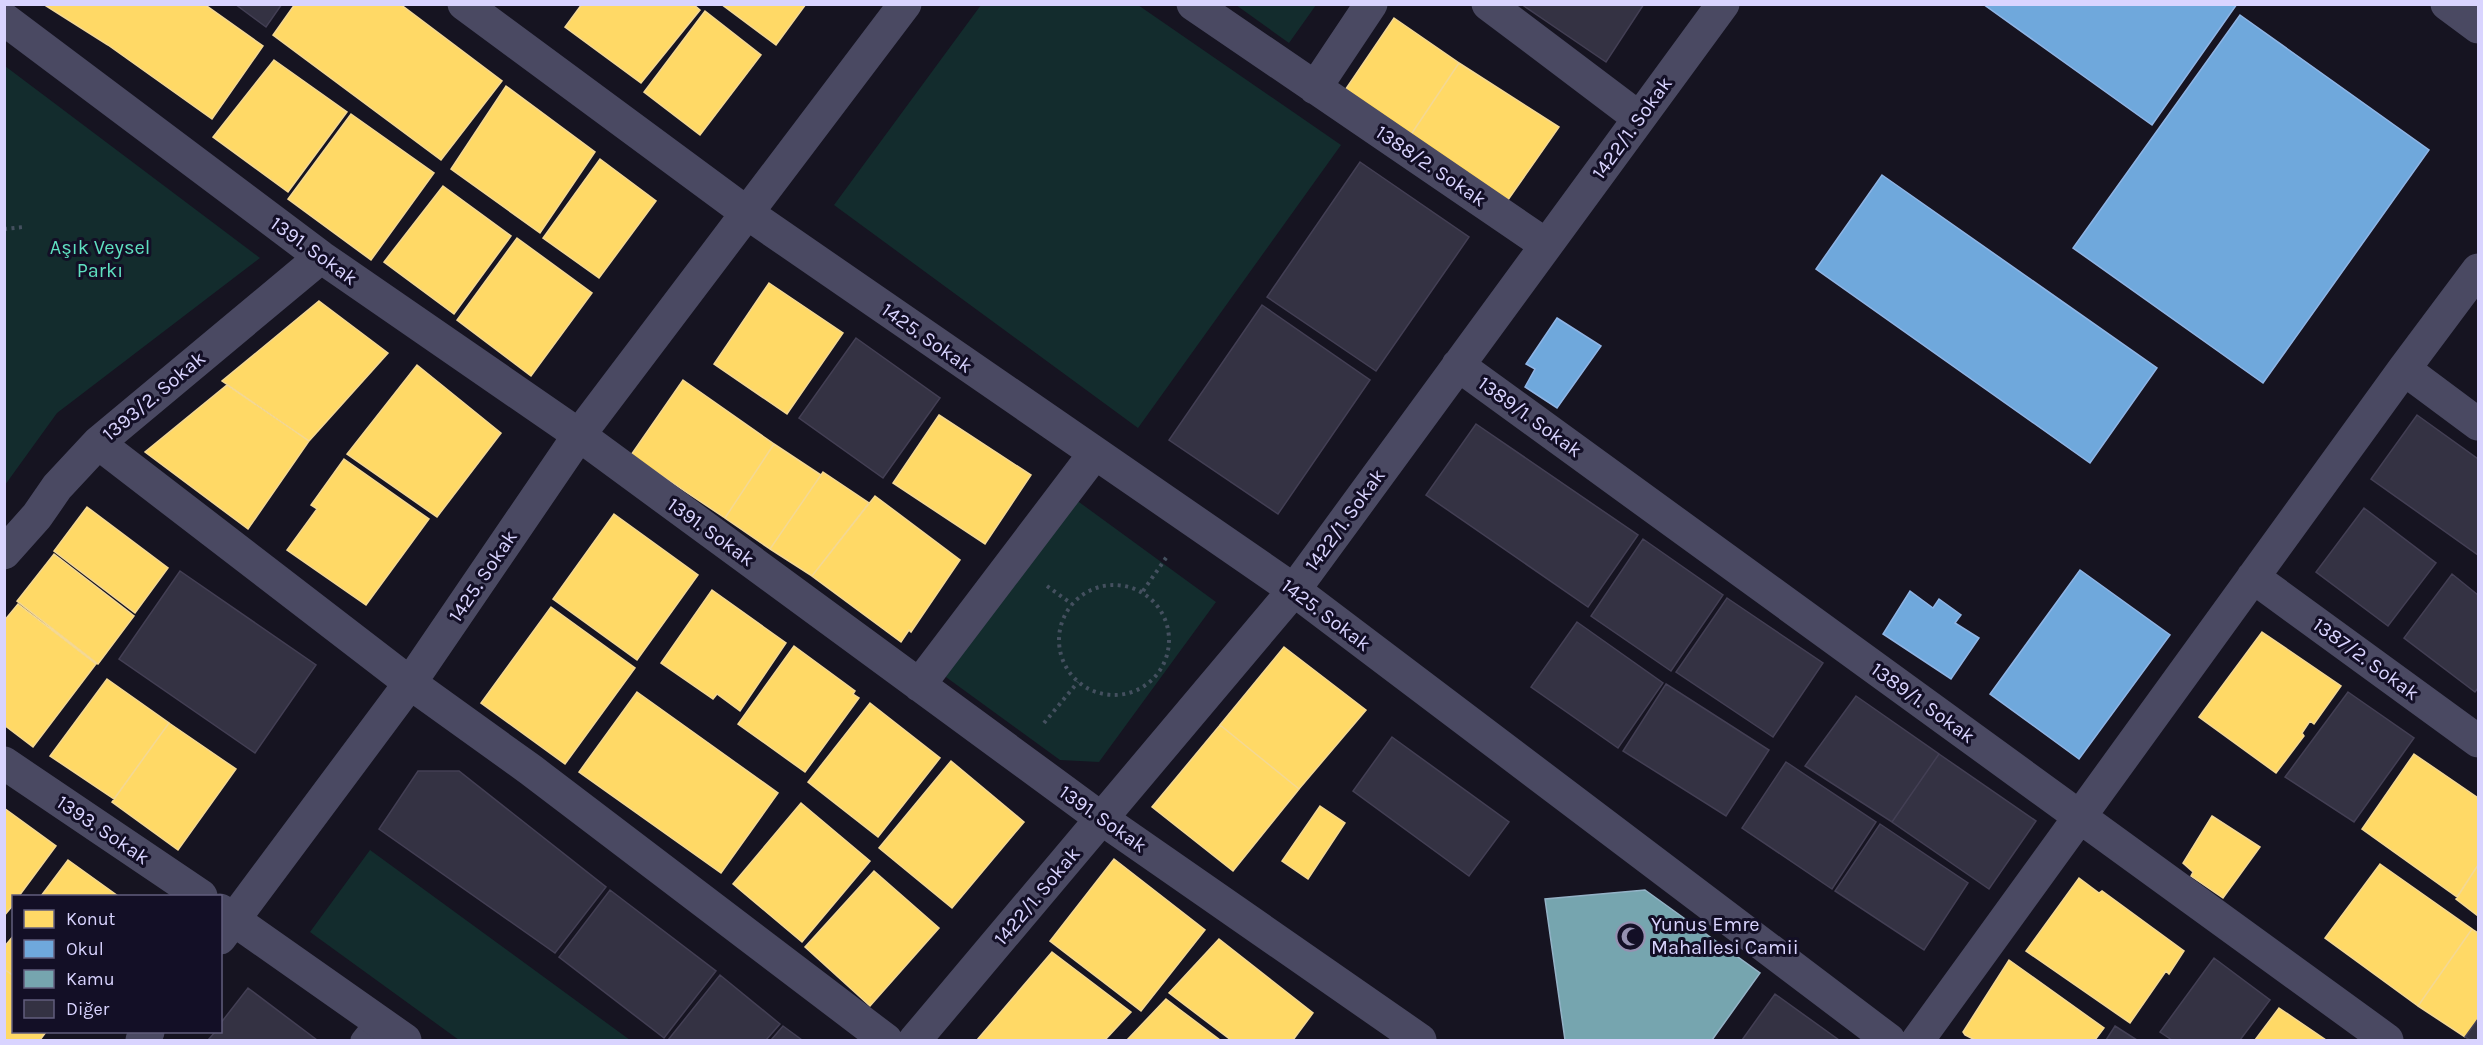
<svg xmlns="http://www.w3.org/2000/svg" width="2483" height="1045" font-family="Karla,sans-serif">
  <style>
    .green { fill: #132c2d }
    .homes { fill: #ffd966; stroke: #f4d894; stroke-width: 1.5 }
    .schools { fill: #6fa8dc; stroke: #8fb5e6; stroke-width: 1.5 }
    .public { fill: #76a5af; stroke: #94b3c7; stroke-width: 1.5 }
    .building { fill: #343243; stroke: #433f54; stroke-width: 1.5 }
    .lines { fill: none; stroke-linecap: round; stroke-linejoin: round }
    .path { stroke: #44505f; stroke-width: 4; stroke-dasharray: 3 4.5; stroke-linecap: butt }
    .lane { stroke: #4a4962; stroke-width: 21 }
    .street { stroke: #4a4962; stroke-width: 33 }
    .labels { text-anchor: middle; dominant-baseline: central; stroke-width: 6; stroke-linejoin: round; paint-order: stroke }
    .street-label { font-size: 20px; fill: #d9d4ff; stroke: #130f26 }
    .park-label { font-size: 20px; fill: #5fe0c0; stroke: #130f26 }
    .poi-label { font-size: 20px; fill: #d9d4ff; stroke: #130f26; text-anchor: start }
  </style>
  <rect width="100%" height="100%" fill="#161421"/>
  <path class="green" d="M981,5H1138L1341,145L1138,428L834,205Z
    M1236,5H1316L1289,43Z
    M5,66L260,258L57,413L5,485Z
    M1068,494L1216,602L1099,762L1060,760L939,672Z
    M370,850L630,1040H459L310,932Z"/>
  <path class="homes" d="M43,4H204L263,46L212,119L108,45Z
    M295,4H400L502,81L441,160L273,35Z
    M582,4H693L700,10L641,83L565,27Z
    M721,4H806L776,45Z
    M705,11L761,55L700,135L644,92Z
    M1394,18L1459,63L1406,142L1339,99Z
    M274,60L347,112L288,192L213,137Z
    M1459,63L1559,127L1503,207L1406,142Z
    M506,86L595,152L540,233L451,169Z
    M351,114L434,173L371,260L288,199Z
    M600,159L656,201L599,278L543,238Z
    M443,186L511,236L454,314L384,262Z
    M517,238L592,293L531,376L457,320Z
    M769,283L843,333L787,414L714,364Z
    M319,301L388,353L309,441L222,381Z
    M417,365L501,433L437,517L347,454Z
    M683,380L774,444L725,518L631,455Z
    M227,385L309,441L248,529L145,452Z
    M939,415L1031,475L985,544L893,483Z
    M774,444L821,475L770,549L725,518Z
    M344,459L429,519L366,605L287,550L317,509L311,505Z
    M823,472L869,503L812,576L770,549Z
    M875,496L960,560L911,632L909,630L901,642L812,576Z
    M87,507L168,568L135,613L54,551Z
    M614,514L698,575L637,660L553,599Z
    M54,554L134,616L98,664L17,601Z
    M712,590L786,643L740,711L717,694L713,699L661,663Z
    M18,604L96,664L33,747L4,725V621Z
    M551,607L635,668L565,764L481,703Z
    M2262,632L2341,686L2314,724L2310,721L2302,733L2304,736L2276,773L2199,717Z
    M794,646L855,691L853,694L859,698L805,772L738,724Z
    M1284,647L1366,710L1299,789L1220,725Z
    M107,679L169,723L114,799L50,756Z
    M637,692L778,793L721,873L579,772Z
    M870,703L940,758L878,837L808,782Z
    M169,723L236,769L178,850L112,802Z
    M1220,725L1299,789L1233,871L1152,807Z
    M2414,754L2478,798V865L2457,897L2362,829Z
    M951,761L1024,822L952,908L879,848Z
    M801,803L870,861L802,942L733,884Z
    M1320,806L1345,823L1308,879L1282,861Z
    M4,808L56,846L19,896H14V904L4,916Z
    M2212,816L2260,847L2223,898L2191,876L2193,872L2183,863Z
    M1114,859L1205,930L1141,1011L1050,941Z
    M68,860L118,896H41Z
    M2380,864L2472,929L2418,1006L2325,938Z
    M2478,865V916L2456,899Z
    M874,871L939,928L870,1006L805,947Z
    M2079,878L2099,893L2102,891L2184,951L2169,974L2166,971L2130,1023L2026,951Z
    M2472,929L2478,933V1019L2465,1037L2418,1006Z
    M14,935V976L4,969V947Z
    M1219,939L1313,1013L1293,1040H1231L1169,993Z
    M1052,952L1131,1012L1105,1040H977Z
    M2009,960L2104,1028L2095,1040H1975L1965,1035L1963,1032Z
    M4,969L14,976V1032H46L40,1040H4Z
    M1166,999L1179,1009L1220,1040H1127Z
    M2279,1008L2326,1040H2255Z"/>
  <path class="schools" d="M1983,4H2237L2152,125Z
    M2240,15L2429,150L2263,383L2073,248Z
    M1882,175L2157,368L2090,463L1816,269Z
    M1557,318L1601,346L1557,408L1525,387L1535,369L1526,364Z
    M2080,570L2170,635L2079,759L1990,694Z
    M1910,591L1933,608L1939,599L1961,615L1955,623L1979,638L1951,679L1883,634Z"/>
  <path class="public" d="M1645,890L1760,973L1712,1040H1565L1545,899Z"/>
  <path class="building" d="M235,4H282L266,27Z
    M1521,4H1644L1606,62Z
    M1360,162L1469,237L1376,371L1267,297Z
    M1262,305L1370,380L1278,514L1169,440Z
    M856,338L940,398L883,478L799,418Z
    M2417,415L2478,459V555L2371,479Z
    M1476,424L1638,535L1588,607L1426,495Z
    M2364,508L2436,563L2388,626L2316,572Z
    M1643,539L1723,595L1671,671L1591,616Z
    M180,571L316,665L255,753L119,659Z
    M2452,574L2478,595V688L2475,692L2404,638Z
    M1727,598L1823,663L1773,737L1676,672Z
    M1577,622L1663,683L1618,748L1531,687Z
    M1666,684L1769,750L1726,816L1623,751Z
    M2348,692L2414,738L2354,822L2285,777Z
    M1856,696L1939,754L1892,822L1805,766Z
    M1392,737L1509,822L1469,876L1353,791Z
    M1939,754L2036,821L1989,889L1892,822Z
    M1786,762L1876,822L1832,889L1742,828Z
    M418,771H459L606,887L555,953L379,829Z
    M1880,824L1968,883L1924,950L1835,891Z
    M610,890L716,971L664,1038L559,957Z
    M2214,958L2270,1000L2240,1040H2172L2160,1032Z
    M720,975L780,1024L766,1040H668Z
    M248,988L317,1040H208L215,1032H220V1024Z
    M1775,994L1839,1040H1742Z
    M2478,1019V1040H2470L2465,1037Z
    M783,1026L802,1040H771Z
    M2115,1026L2137,1040H2106Z"/>
  <g class="lines">
    <path class="path" d="M4,229L23,227
      M1059 640a55 55 0 1 1 110 0a55 55 0 1 1-110 0Z
      M1047,586L1072,604
      M1143,591L1168,555
      M1044,723L1078,682"/>
    <path class="lane" d="M361,1040L377,1020"/>
    <path class="street" d="M464,4L747,213L1294,590L1889,1040
      M1193,4L1546,245
      M1488,4L1639,118
      M2447,4L2478,27
      M4,19L321,257L579,435L1102,819L1420,1040
      M1315,88L1371,4
      M1458,365L2387,1040
      M2404,369L2478,424
      M98,443L410,683L531,770L886,1040
      M4,553L37,516L57,487L98,443L321,257
      M2253,577L2478,741
      M919,685L1095,453
      M4,763L201,896
      M220,910L405,1040
      M220,938L410,683L579,435L905,4
      M142,1040L148,1032
      M915,1040L1294,590L1723,4
      M1918,1040L2404,369L2478,270"/>
  </g>
  <defs>
    <symbol id="mosque-ring" viewBox="-11 -11 22 22"><circle r="9.5" fill="#130f26" stroke="#9591b1" stroke-width="1.5"/><path d="M3.5-4.9A6 6 0 1 0 3.5 4.9A5 5 0 1 1 3.5-4.9Z" fill="#9591b1"/></symbol>
  </defs>
  <g fill-rule="evenodd">
    <use href="#mosque-ring" x="1614" y="920" width="33" height="33"/>
  </g>
  <g class="labels">
    <g class="street-label">
      <text transform="translate(1632 128) rotate(-54)">1422/1. Sokak</text>
      <text transform="translate(1431 166) rotate(34)">1388/2. Sokak</text>
      <text transform="translate(314 251) rotate(36)">1391. Sokak</text>
      <text transform="translate(927 338) rotate(35)">1425. Sokak</text>
      <text transform="translate(154 396) rotate(-40)">1393/2. Sokak</text>
      <text transform="translate(1530 417) rotate(36)">1389/1. Sokak</text>
      <text transform="translate(1345 520) rotate(-54)">1422/1. Sokak</text>
      <text transform="translate(711 532) rotate(36)">1391. Sokak</text>
      <text transform="translate(483 576) rotate(-56)">1425. Sokak</text>
      <text transform="translate(1326 615) rotate(37)">1425. Sokak</text>
      <text transform="translate(2366 659) rotate(36)">1387/2. Sokak</text>
      <text transform="translate(1923 703) rotate(36)">1389/1. Sokak</text>
      <text transform="translate(1103 819) rotate(35)">1391. Sokak</text>
      <text transform="translate(103 830) rotate(34)">1393. Sokak</text>
      <text transform="translate(1037 896) rotate(-50)">1422/1. Sokak</text>
    </g>
    <g class="park-label">
      <text x="100" y="247">Aşık Veysel<tspan x="100" dy="23">Parkı</tspan></text>
    </g>
    <g class="poi-label">
      <text x="1651" y="924">Yunus Emre<tspan x="1651" dy="23">Mahallesi Camii</tspan></text>
    </g>
  </g>
  <rect width="2483" height="1045" fill="none" stroke="#d9d4ff" stroke-width="12"/>
  <rect x="12" y="895" width="210" height="138" fill="#130f26" stroke="#625e7d" stroke-width="1.5"/>
  <rect x="24" y="910" width="30" height="18" fill="#ffd966" stroke="#625e7d" stroke-width="1.5"/>
  <text x="66" y="925" font-size="18" fill="#d9d4ff">Konut</text>
  <rect x="24" y="940" width="30" height="18" fill="#6fa8dc" stroke="#625e7d" stroke-width="1.5"/>
  <text x="66" y="955" font-size="18" fill="#d9d4ff">Okul</text>
  <rect x="24" y="970" width="30" height="18" fill="#76a5af" stroke="#625e7d" stroke-width="1.5"/>
  <text x="66" y="985" font-size="18" fill="#d9d4ff">Kamu</text>
  <rect x="24" y="1000" width="30" height="18" fill="#343243" stroke="#625e7d" stroke-width="1.5"/>
  <text x="66" y="1015" font-size="18" fill="#d9d4ff">Diğer</text>
</svg>
